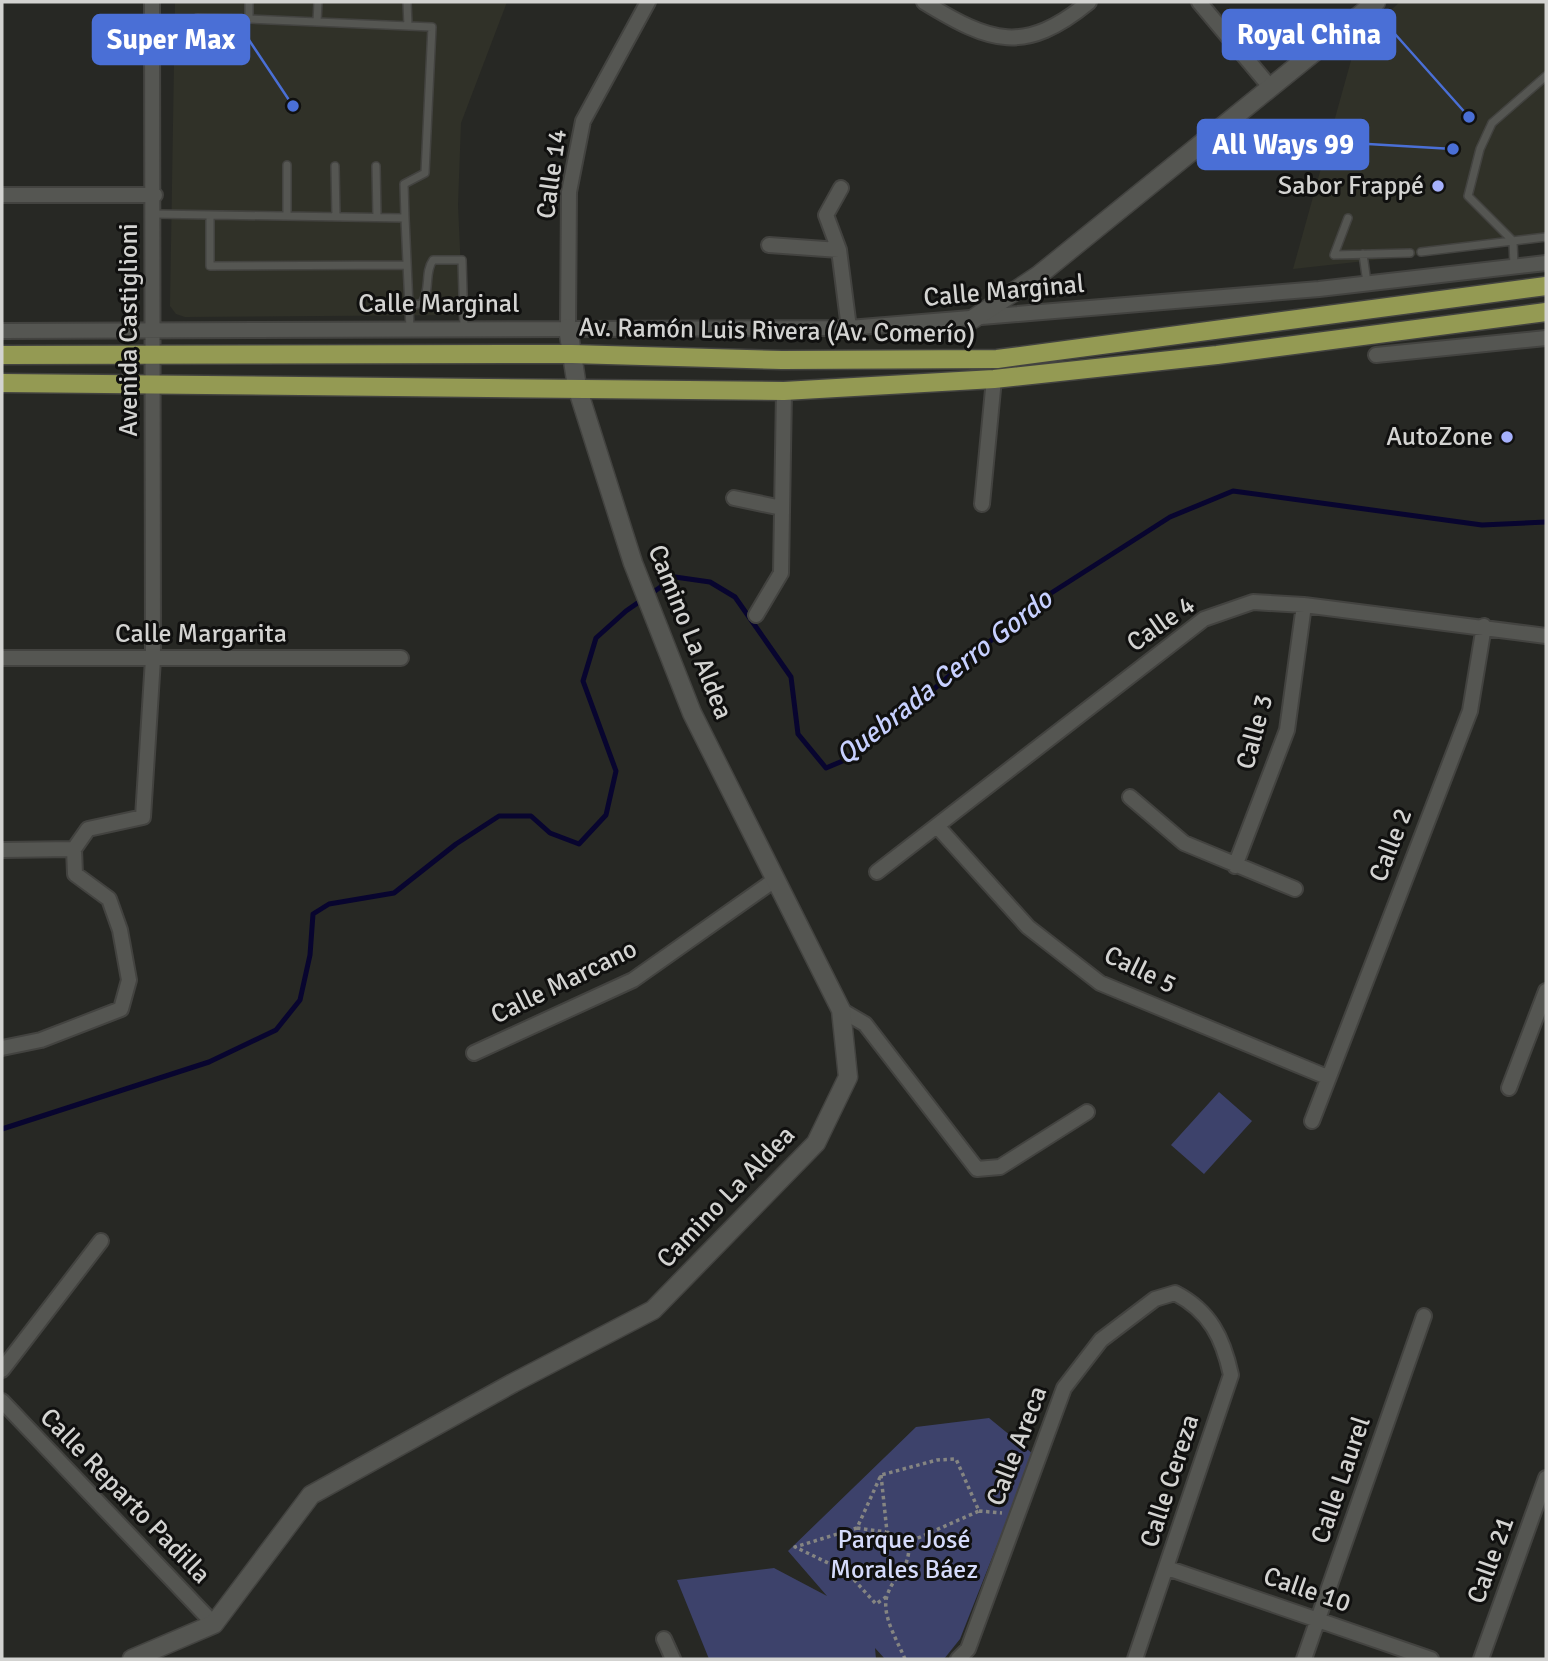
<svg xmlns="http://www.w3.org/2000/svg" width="1548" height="1661" font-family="Signika,sans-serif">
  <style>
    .built { fill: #303128 }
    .green { fill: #3d426b }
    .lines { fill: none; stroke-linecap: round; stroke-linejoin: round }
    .stream { stroke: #08052f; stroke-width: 5 }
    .service-casing { stroke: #434340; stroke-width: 10 }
    .minor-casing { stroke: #434340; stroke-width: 18 }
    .tertiary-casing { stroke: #434340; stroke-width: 21 }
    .primary-casing { stroke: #434340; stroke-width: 21 }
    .path { stroke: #858582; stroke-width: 3.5; stroke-dasharray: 3.5 3.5; stroke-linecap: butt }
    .service { stroke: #555652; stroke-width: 7 }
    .minor { stroke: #555652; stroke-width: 14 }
    .tertiary { stroke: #555652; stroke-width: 18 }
    .primary { stroke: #949a53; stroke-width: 18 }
    .poi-dot { fill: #a6b1fc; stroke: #10100f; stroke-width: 2.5 }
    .labels { text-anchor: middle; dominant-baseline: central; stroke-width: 6; stroke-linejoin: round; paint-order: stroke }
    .street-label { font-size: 26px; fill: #d3d3d1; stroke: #10100f }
    .poi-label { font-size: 26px; fill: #d3d3d1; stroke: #10100f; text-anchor: end }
    .park-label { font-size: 26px; fill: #d5dbfb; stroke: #10100f }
    .water-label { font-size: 28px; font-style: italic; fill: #c7d0ff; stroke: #10100f }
    .leader { fill: none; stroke: #4a6fd6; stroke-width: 2.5 }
    .callout-dot { fill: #4a6fd6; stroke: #10100f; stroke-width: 2.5 }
    .callout { fill: #4a6fd6; stroke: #4a6fd6; stroke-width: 2.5 }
    .callout-label { font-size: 28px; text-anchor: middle; font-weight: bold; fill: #fff }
  </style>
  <rect width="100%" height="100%" fill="#272824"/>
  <path class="built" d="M175,2H507L461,123L458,205L463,315L185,317L176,314L170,306Z
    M1400,2H1546V241L1293,269L1357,39Z"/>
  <path class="green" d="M1219,1092L1252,1121L1204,1174L1171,1145Z
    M989,1418L1033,1454L960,1639L944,1659H885L875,1648L876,1659H709L677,1580L774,1568L827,1596L788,1551L916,1427Z"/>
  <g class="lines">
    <path class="stream" d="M2,1129L209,1062L276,1030L300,1000L310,955L313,914L329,904L394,893L456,844L499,816H531L550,833L579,844L606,815L616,771L583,681L596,638L626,611L675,577L710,582L735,597L791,677L798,734L826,768L845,760L901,717L1034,604L1170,517L1233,491L1482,525L1546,522"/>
    <defs>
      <path id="service" d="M249,2V19L432,27L425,173L404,184L405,218
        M407,2L408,26
        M197,18L249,19
        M317,22L318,2
        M287,165V216
        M335,166L336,217
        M376,166L377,217
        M154,214L405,218L410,329
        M210,215V266L407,265
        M1348,218L1334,255L1410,253
        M1421,252L1546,237
        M1363,254L1367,283
        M1514,266L1513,241L1468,196L1480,149L1492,123L1546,76
        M409,307L422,303C431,289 424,273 433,260H462L464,328"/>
      <path id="minor" d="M924,2C991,43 1024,55 1089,2
        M1199,2L1271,88
        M841,188L826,215L839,250L849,328
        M2,195H155
        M769,245L839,250
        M568,328L569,192L583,121L648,2
        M2,331L849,328L1319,289L1546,263
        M1376,355L1546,338
        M734,498L782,508
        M982,504L994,379
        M756,615L781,573L784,391
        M2,658H401
        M1130,797L1184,843L1295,889
        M937,826L1028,927L1100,983L1327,1077
        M2,850L74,849
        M1235,866L1287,730L1304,605
        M877,872L1204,619L1253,602L1304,605L1546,636
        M841,1010L865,1024L977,1169L1000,1167L1087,1112
        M2,1048L41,1040L121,1009L129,980L120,930L109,899L75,874L74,849L88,829L143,817L153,659L152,2
        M474,1053L633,980L776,879
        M1509,1088L1546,991
        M1312,1121L1470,711L1484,626
        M2,1370L101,1241
        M2,1401L214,1624
        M1167,1568L1431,1659
        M664,1639L673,1659
        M958,1659L968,1649L1064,1388L1101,1340L1155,1299L1175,1293C1210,1311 1223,1338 1231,1375L1135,1659
        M1304,1659L1424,1316
        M1481,1659L1546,1478"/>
      <path id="tertiary" d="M973,319L1039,275L1376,2
        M132,1659L214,1624L311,1495L513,1383L653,1310L816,1143L848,1077L841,1010L692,713L633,563L577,387L568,328"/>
      <path id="primary" d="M2,355L572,354L782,360L997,359L1546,286
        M2,383L784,391L994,379L1217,355L1546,312"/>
    </defs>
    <use href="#service" class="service-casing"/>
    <use href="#minor" class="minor-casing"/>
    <use href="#tertiary" class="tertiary-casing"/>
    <use href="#primary" class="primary-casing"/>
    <path class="path" d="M881,1475L887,1532L909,1542L979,1511L956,1459L937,1460L881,1475L857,1528L795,1547L847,1572L876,1604L886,1597
      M979,1511L1002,1513
      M857,1528L886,1532
      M905,1659C898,1642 881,1615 887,1596C894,1573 910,1573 909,1542"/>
    <use href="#service" class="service"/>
    <use href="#minor" class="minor"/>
    <use href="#tertiary" class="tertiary"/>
    <use href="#primary" class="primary"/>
  </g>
  <g class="poi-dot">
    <circle cx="1438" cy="186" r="7"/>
    <circle cx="1507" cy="437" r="7"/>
  </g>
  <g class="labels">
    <g class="street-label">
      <text transform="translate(552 174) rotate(-82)">Calle 14</text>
      <text transform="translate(1004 291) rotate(-5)">Calle Marginal</text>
      <text x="439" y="304">Calle Marginal</text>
      <text transform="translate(129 330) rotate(-90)">Avenida Castiglioni</text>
      <text transform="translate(777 331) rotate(1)">Av. Ramón Luis Rivera (Av. Comerío)</text>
      <text transform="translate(1161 624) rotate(-35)">Calle 4</text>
      <text transform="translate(690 632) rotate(68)">Camino La Aldea</text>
      <text x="201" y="634">Calle Margarita</text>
      <text transform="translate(1255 732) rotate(-75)">Calle 3</text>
      <text transform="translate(1391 845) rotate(-69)">Calle 2</text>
      <text transform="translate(1140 970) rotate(26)">Calle 5</text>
      <text transform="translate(564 982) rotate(-26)">Calle Marcano</text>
      <text transform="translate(726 1197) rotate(-46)">Camino La Aldea</text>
      <text transform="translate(1017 1446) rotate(-69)">Calle Areca</text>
      <text transform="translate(1341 1480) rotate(-71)">Calle Laurel</text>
      <text transform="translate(1170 1481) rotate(-72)">Calle Cereza</text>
      <text transform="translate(125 1496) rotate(46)">Calle Reparto Padilla</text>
      <text transform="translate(1491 1560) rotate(-70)">Calle 21</text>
      <text transform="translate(1307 1590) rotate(19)">Calle 10</text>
    </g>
    <g class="poi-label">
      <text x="1424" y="186">Sabor Frappé</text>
      <text x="1493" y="437">AutoZone</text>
    </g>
    <g class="park-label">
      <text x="904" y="1540">Parque José<tspan x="904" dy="30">Morales Báez</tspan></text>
    </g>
    <g class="water-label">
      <text transform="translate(944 677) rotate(-38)">Quebrada Cerro Gordo</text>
    </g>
  </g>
  <path class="leader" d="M1469 117L1395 34M293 106L249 40M1453 149L1368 144"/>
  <g class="callout-dot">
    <circle cx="1469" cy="117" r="7"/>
    <circle cx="293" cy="106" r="7"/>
    <circle cx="1453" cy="149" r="7"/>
  </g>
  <g class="callout">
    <rect x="1223" y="10" width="172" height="49" rx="7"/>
    <rect x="93" y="15" width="156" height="49" rx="7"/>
    <rect x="1198" y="120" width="170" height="49" rx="7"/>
  </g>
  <g class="callout-label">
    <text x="1309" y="44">Royal China</text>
    <text x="171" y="49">Super Max</text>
    <text x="1283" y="154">All Ways 99</text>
  </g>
  <rect width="1548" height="1661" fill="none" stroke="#d3d3d1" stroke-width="7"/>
</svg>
